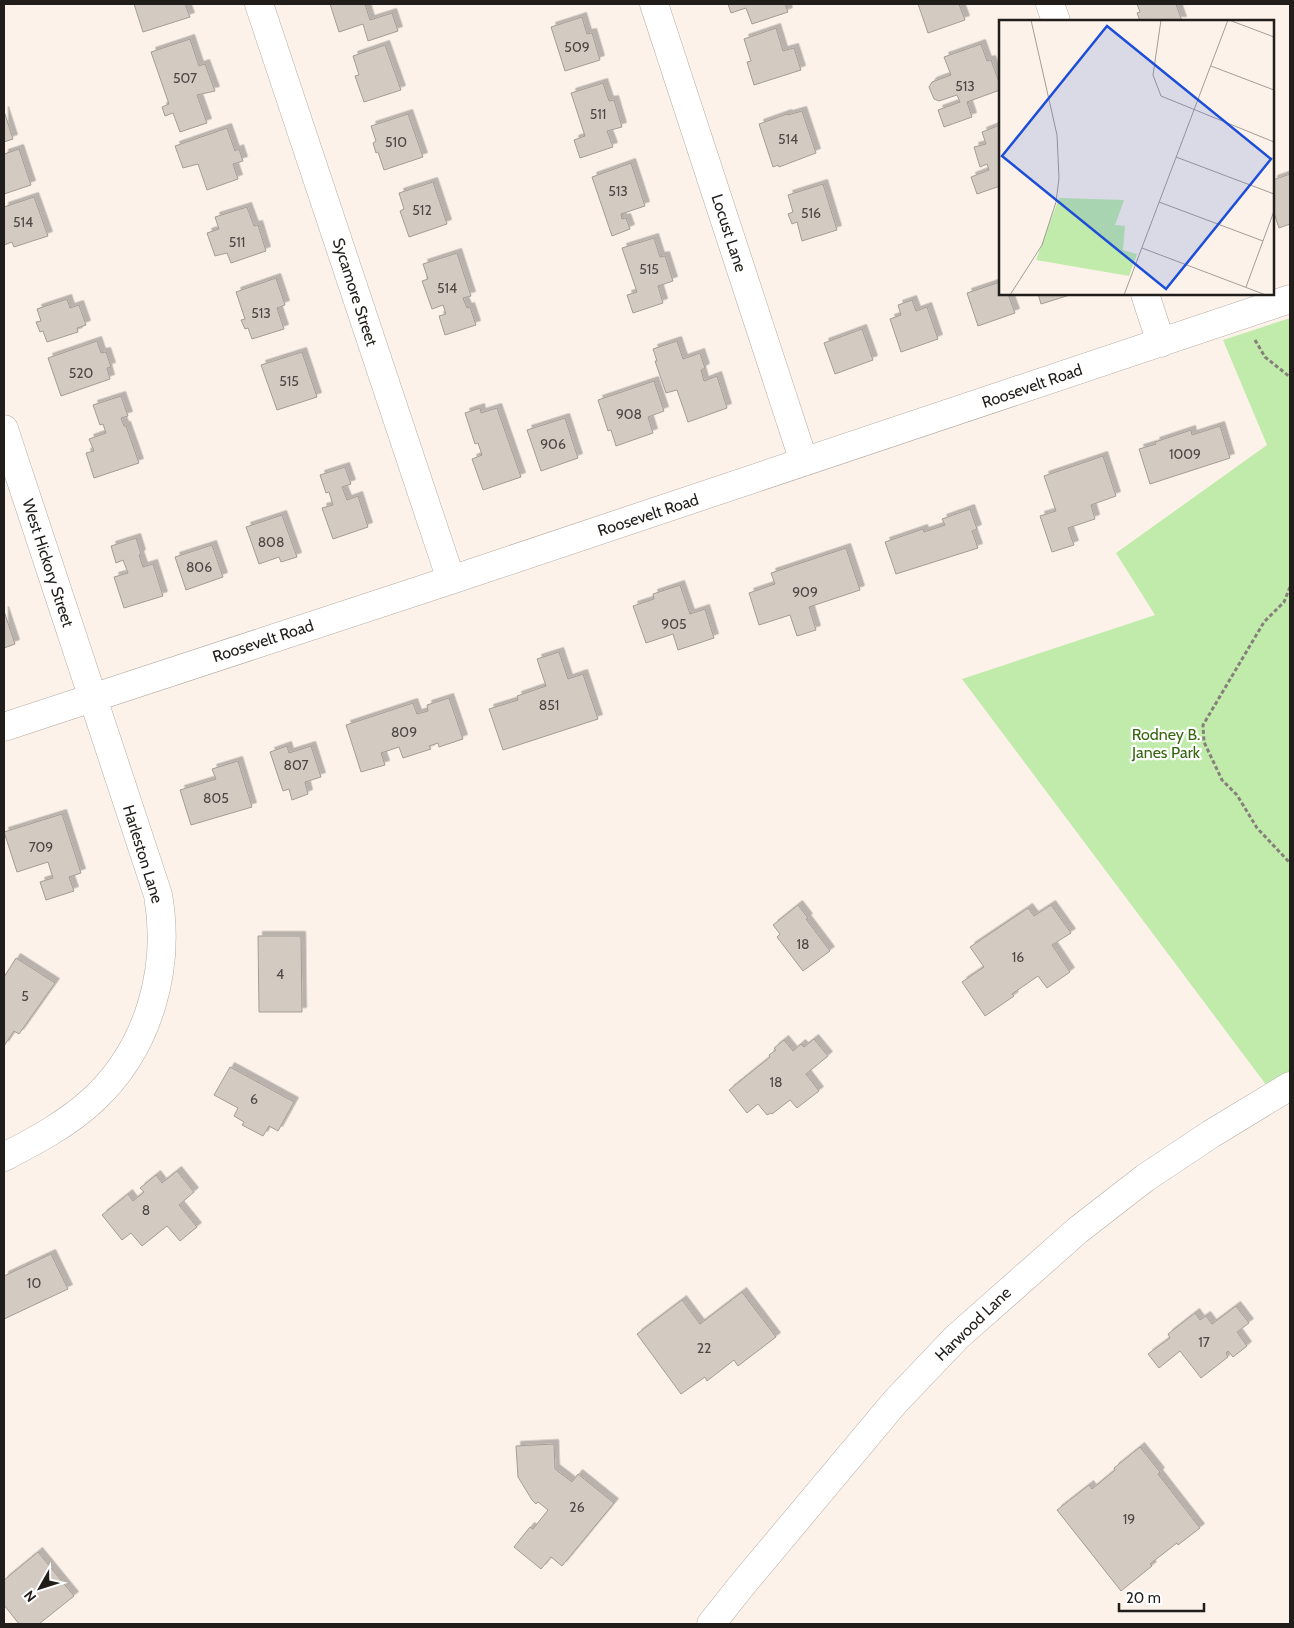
<svg xmlns="http://www.w3.org/2000/svg" width="1294" height="1628" font-family="Cabin,sans-serif">
  <style>
    .green { fill: #c1ebab }
    .building { fill: #d3cac2; stroke: #a59d95; filter: url(#shadow) }
    .lines { fill: none; stroke-linecap: round; stroke-linejoin: round }
    .minor-casing { stroke: #b4aba3; stroke-width: 29 }
    .path { stroke: #86807b; stroke-width: 3; stroke-dasharray: 4 2.5; stroke-linecap: butt }
    .minor { stroke: #fff; stroke-width: 28 }
    .labels { text-anchor: middle; dominant-baseline: central; stroke-width: 4.5; stroke-linejoin: round; paint-order: stroke }
    .number-label { font-size: 14px; fill: #4d4844 }
    .street-label { font-size: 16px; fill: #201d1a; stroke: #fff }
    .park-label { font-size: 16px; fill: #376611; stroke: #fff }
    .inset-road { fill: none; stroke: #a49d97; stroke-width: 1 }
    .view { fill: #1d4ed8; fill-opacity: 0.15; stroke: #1d4ed8; stroke-width: 2.5 }
    .inset-edge { fill: none; stroke: #201d1a; stroke-width: 2.5 }
  </style>
  <defs>
    <filter id="shadow"><feDropShadow dx="4.5" dy="-4.5" stdDeviation="0" flood-color="#0004"/></filter>
  </defs>
  <rect width="100%" height="100%" fill="#fcf2ea"/>
  <path class="green" d="M1290,318V1073L1267,1086L962,679L1155,615L1116,553L1267,445L1223,340Z"/>
  <path class="building" d="M134,4H185L190,17L143,32Z
    M330,4H365L370,20L392,13L398,31L368,41L363,24L339,32Z
    M728,4H785L788,12L752,24L746,8L731,13Z
    M918,4H959L965,20L928,33Z
    M1137,4H1176L1182,21H1140L1137,13L1140,12Z
    M582,17L587,34L592,33L600,60L565,71L551,27Z
    M776,28L783,51L794,48L801,70L754,85L747,62L751,61L744,39Z
    M190,39L199,66L205,64L215,91L197,95L207,123L180,132L173,113L165,116L162,107L169,104L151,52Z
    M981,44L987,61L991,60L1000,85V90L967,102L972,117L944,127L938,110L960,102L957,95L939,101L934,99L929,87L932,82L951,75L944,57Z
    M385,45L401,90L364,102L355,76L359,75L353,56Z
    M603,83L609,101L614,100L622,127L607,131L613,147L580,158L574,140L585,136L571,93Z
    M4,111L13,139L4,142Z
    M802,111L816,153L779,167L778,165L773,167L759,124L787,114L788,115Z
    M408,114L423,157L384,170L378,152L376,153L373,143L376,141L371,126Z
    M1000,125V186L977,194L971,177L989,170L987,164L980,167L974,147L986,144L982,132Z
    M227,128L235,151L239,149L243,161L233,164L238,179L207,190L198,164L183,168L175,146Z
    M19,149L31,185L4,194V154Z
    M631,163L645,206L621,214L622,219L626,218L630,229L612,236L592,177Z
    M1290,174V224L1279,228L1273,210V180Z
    M433,182L447,224L409,237L400,211L404,209L399,193Z
    M823,184L837,230L802,241L797,222L792,224L788,214L793,212L788,195Z
    M34,197L48,236L14,247L12,242L4,245V207Z
    M247,207L254,226L258,225L266,251L231,263L227,253L215,256L207,233L219,229L215,217Z
    M654,238L660,257L665,256L673,281L658,286L663,303L633,313L627,295L637,292L622,248Z
    M457,253L471,296L463,298L467,308L470,307L476,325L445,335L439,316L446,314L443,305L432,309L422,281L428,279L423,264Z
    M276,278L285,305L277,308L284,329L252,339L248,328L245,329L241,320L245,319L236,292Z
    M1000,282V294H1008L1015,313L978,326L967,293Z
    M1038,294H1073L1041,304Z
    M67,299L70,308L79,305L86,325L77,328L78,332L47,342L43,331L40,332L36,322L41,321L37,309Z
    M912,300L916,311L927,307L938,339L901,352L890,319L901,315L898,305Z
    M862,329L873,360L835,374L824,343Z
    M97,341L101,353L106,352L111,367L107,368L110,379L61,396L48,358Z
    M677,341L683,359L700,353L705,368L701,370L704,381L717,376L727,408L688,422L677,390L666,393L655,361H657L653,349Z
    M302,352L317,397L277,410L261,365Z
    M654,381L664,411L648,417L653,433L616,446L611,430L608,431L598,400Z
    M121,396L128,416L121,418L124,426H126L139,463L94,478L86,453L94,451L89,439L106,433L103,424L100,425L93,405Z
    M480,408L481,413L497,408L521,477L483,490L472,459L482,455L478,443L475,444L465,413Z
    M565,418L578,458L541,471L527,430Z
    M1220,426L1230,458L1150,484L1139,449L1156,444L1155,442L1191,430L1192,435Z
    M1103,456L1116,496L1091,505L1095,519L1068,528L1074,545L1052,552L1040,516L1056,511L1044,476Z
    M345,467L351,484L342,487L347,500L358,496L368,527L333,539L322,508L333,505L329,492L326,493L320,475Z
    M970,509L977,529L972,531L978,548L896,574L885,542L923,529L924,532L945,525L942,519Z
    M282,515L297,557L281,562L279,557L259,564L246,527Z
    M136,538L141,554L139,555L143,567L153,564L163,596L124,608L114,577L128,573L123,560L116,563L111,546Z
    M212,545L223,577L186,590L175,557Z
    M846,548L860,590L809,607L816,630L797,636L790,615L759,625L749,593L775,584L771,573Z
    M680,585L690,614L705,609L714,638L678,650L673,634L646,643L633,606L654,599L653,594Z
    M4,611L15,644L4,648Z
    M559,652L568,679L583,674L598,719L503,750L489,709L518,700L517,696L546,686L537,659Z
    M449,698L463,739L439,747L438,743L429,746L431,749L403,758L399,747L381,753L385,765L361,772L346,725L413,703L417,714L428,711L427,705Z
    M287,746L289,753L311,746L321,777L305,782L308,794L292,800L289,789L283,791L270,752Z
    M238,761L252,807L191,825L180,790L216,779L212,769Z
    M62,814L81,873L69,877L74,891L46,900L40,882L53,878L48,862L17,872L4,832Z
    M798,905L808,918L806,919L830,951L803,971L777,937L780,934L773,925Z
    M1051,905L1071,933L1052,945L1070,972L1047,988L1038,976L1012,994L1014,996L985,1016L962,982L984,967L970,947L1028,908L1034,916Z
    M258,936H301L302,1012H259Z
    M16,958L55,983L19,1034L14,1031L4,1046V977Z
    M814,1039L828,1056L806,1074L819,1091L797,1108L790,1100L772,1114L771,1113L767,1115L758,1104L747,1113L729,1090L770,1057L769,1055L776,1050L774,1048L784,1040L793,1051L801,1044L804,1047Z
    M230,1067L294,1102L278,1131L269,1126L263,1136L242,1125L244,1122L234,1116L238,1108L214,1095Z
    M177,1171L194,1192L179,1205L197,1227L180,1241L167,1226L142,1246L131,1233L122,1240L102,1215L128,1194L133,1201L144,1192L140,1188L156,1175L162,1183Z
    M51,1254L68,1289L4,1319V1276Z
    M742,1292L776,1337L738,1366L734,1360L707,1381L705,1377L681,1394L637,1334L682,1300L700,1324Z
    M1236,1306L1249,1323L1237,1332L1247,1346L1233,1357L1228,1351L1226,1353L1228,1357L1201,1378L1180,1351L1159,1368L1148,1354L1170,1338L1168,1334L1195,1313L1200,1320L1206,1316L1212,1324Z
    M554,1444L555,1469L572,1482L578,1474L614,1503L562,1566L551,1557L541,1569L514,1547L530,1527L533,1529L548,1510L538,1502L536,1504L532,1500L518,1477L516,1446Z
    M1140,1447L1160,1472L1158,1474L1200,1528L1178,1545L1177,1543L1150,1564L1152,1566L1121,1591L1057,1510L1089,1485L1092,1489L1115,1470L1114,1468Z
    M38,1552L74,1596L39,1624H19L4,1605V1580Z"/>
  <g class="lines">
    <defs>
      <path id="minor" d="M259,4L451,580
        M654,4L804,462
        M1050,4L1056,21
        M1145,294L1161,343
        M4,429L158,895C171,969 149,1048 93,1100C67,1124 35,1141 4,1157
        M4,727L451,580L1290,299
        M711,1624L742,1585L895,1402L957,1337L1078,1230L1145,1178L1211,1134L1290,1086"/>
    </defs>
    <use href="#minor" class="minor-casing"/>
    <path class="path" d="M1255,340L1265,357L1290,377
      M1290,587L1284,602L1264,622L1203,725L1204,742L1222,780L1237,795L1257,828L1290,863"/>
    <use href="#minor" class="minor"/>
  </g>
  <g class="labels">
    <g class="number-label">
      <text x="577" y="47">509</text>
      <text x="185" y="78">507</text>
      <text x="965" y="86">513</text>
      <text x="598" y="114">511</text>
      <text x="788" y="139">514</text>
      <text x="396" y="142">510</text>
      <text x="618" y="191">513</text>
      <text x="422" y="210">512</text>
      <text x="811" y="213">516</text>
      <text x="23" y="222">514</text>
      <text x="237" y="242">511</text>
      <text x="649" y="269">515</text>
      <text x="447" y="288">514</text>
      <text x="261" y="313">513</text>
      <text x="81" y="373">520</text>
      <text x="289" y="381">515</text>
      <text x="629" y="414">908</text>
      <text x="553" y="444">906</text>
      <text x="1185" y="454">1009</text>
      <text x="271" y="542">808</text>
      <text x="199" y="567">806</text>
      <text x="805" y="592">909</text>
      <text x="674" y="624">905</text>
      <text x="549" y="705">851</text>
      <text x="404" y="732">809</text>
      <text x="296" y="765">807</text>
      <text x="216" y="798">805</text>
      <text x="41" y="847">709</text>
      <text x="803" y="944">18</text>
      <text x="1018" y="957">16</text>
      <text x="280" y="974">4</text>
      <text x="25" y="996">5</text>
      <text x="776" y="1082">18</text>
      <text x="254" y="1099">6</text>
      <text x="146" y="1210">8</text>
      <text x="34" y="1283">10</text>
      <text x="1204" y="1342">17</text>
      <text x="704" y="1348">22</text>
      <text x="577" y="1507">26</text>
      <text x="1129" y="1519">19</text>
    </g>
    <g class="street-label">
      <text transform="translate(729 233) rotate(72)">Locust Lane</text>
      <text transform="translate(355 292) rotate(72)">Sycamore Street</text>
      <text transform="translate(1032 386) rotate(-19)">Roosevelt Road</text>
      <text transform="translate(648 515) rotate(-18)">Roosevelt Road</text>
      <text transform="translate(48 563) rotate(72)">West Hickory Street</text>
      <text transform="translate(263 641) rotate(-18)">Roosevelt Road</text>
      <text transform="translate(143 854) rotate(73)">Harleston Lane</text>
      <text transform="translate(973 1324) rotate(-44)">Harwood Lane</text>
    </g>
    <g class="park-label">
      <text x="1166" y="734">Rodney B.<tspan x="1166" dy="18">Janes Park</tspan></text>
    </g>
  </g>
  <g transform="translate(999 20)">
    <rect width="275" height="275" fill="#fcf2ea"/>
    <path d="M60,178L125,180L116,205L126,206L124,230L138,234L130,256L37,240Z" fill="#c1ebab"/>
    <path class="inset-road" d="M162,0L154,55L162,76L275,122M230,0L275,17M212,46L275,70M177,137L275,174M160,182L264,221M143,228L267,275M247,267L275,191M11,275L43,225L57,182L60,158L58,115L32,0M125,275L229,0"/>
    <path class="view" d="M108,6L272,139L167,269L3,136Z"/>
    <rect width="275" height="275" class="inset-edge"/>
  </g>
  <rect width="1294" height="1628" fill="none" stroke="#201d1a" stroke-width="10"/>
  <g transform="translate(40 1588) rotate(231)" stroke="#ffffff" stroke-width="4" paint-order="stroke">
  <path d="M0-4L9 19L0 12L-9 19Z" fill="#201d1a"/>
  <text y="-8" font-size="14" font-weight="bold" text-anchor="middle" fill="#201d1a">N</text>
  </g>
  <path d="M1119 1603v8h85v-8" fill="none" stroke="#201d1a" stroke-width="2.5"/>
  <text x="1126" y="1603" font-size="15" fill="#201d1a" stroke="#ffffff" stroke-width="4" paint-order="stroke">20 m</text>
</svg>
